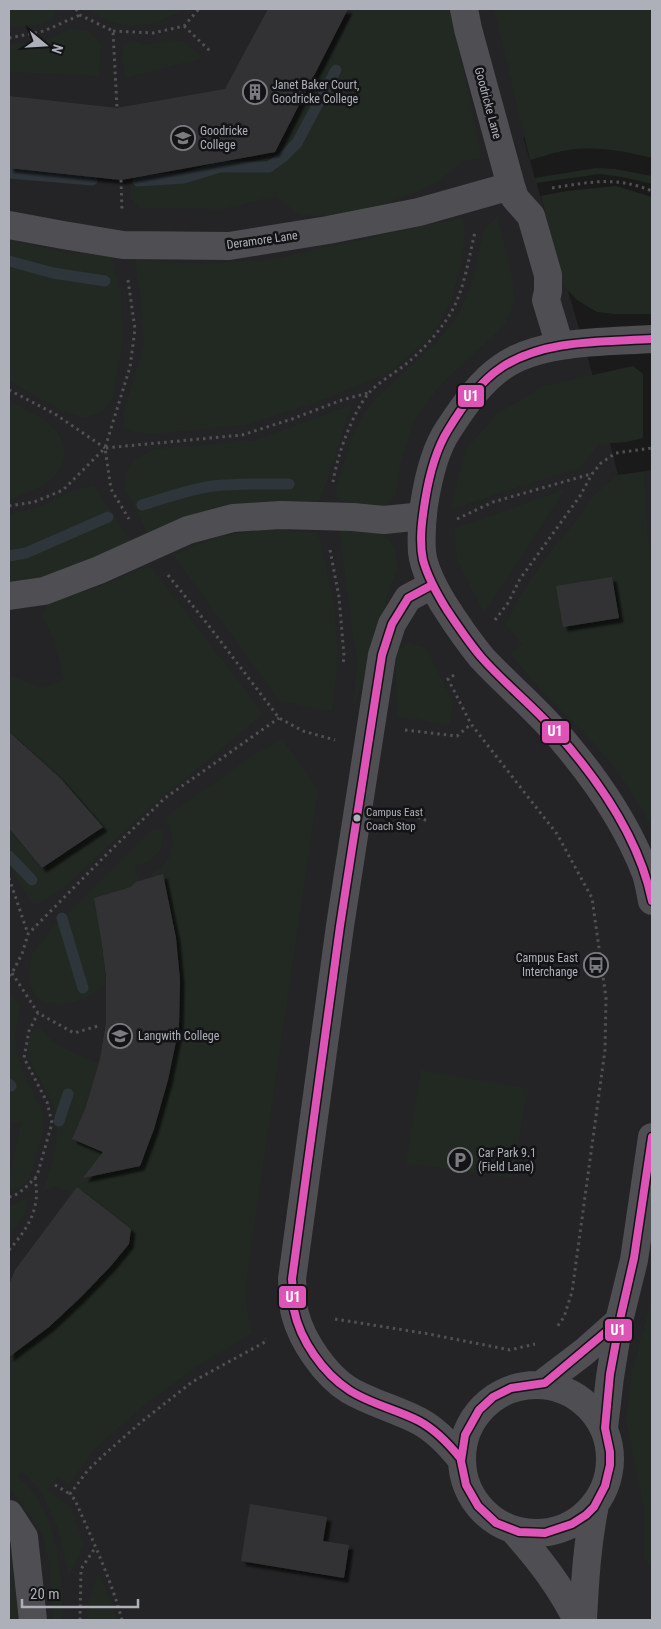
<svg xmlns="http://www.w3.org/2000/svg" width="661" height="1629" font-family="'Roboto Condensed',sans-serif">
  <style>
    .built { fill: #242426 }
    .green { fill: #222923 }
    .lines { fill: none; stroke-linecap: round; stroke-linejoin: round }
    .stream { stroke: #2e353b; stroke-width: 11 }
    .building { fill: #333334; filter: url(#shadow) }
    .path { stroke: #505153; stroke-width: 3; stroke-dasharray: 2.5 4; stroke-linecap: butt }
    .minor { stroke: #4f4f53; stroke-width: 28 }
    .bus-1-casing { stroke: #141416; stroke-width: 11 }
    .bus-1 { stroke: #de54b6; stroke-width: 8 }
    .bus-dot { fill: #adb0b9; stroke: #141416; stroke-width: 2 }
    .labels { text-anchor: middle; dominant-baseline: central; stroke-width: 5; stroke-linejoin: round; paint-order: stroke }
    .bus-label { font-size: 11px; fill: #adb0b9; stroke: #141416; text-anchor: start }
    .poi-label { font-size: 12px; fill: #adb0b9; stroke: #141416; text-anchor: start }
    .street-label { font-size: 12px; fill: #adb0b9; stroke: #141416 }
    .line-badge { stroke: #141416; stroke-width: 2 }
    .badge-label { font-size: 14px; text-anchor: middle; font-weight: bold; fill: #fff }
  </style>
  <defs>
    <filter id="shadow"><feDropShadow dx="4.5" dy="4.5" stdDeviation="1" flood-color="#0009"/></filter>
  </defs>
  <rect width="100%" height="100%" fill="#1a1a1a"/>
  <path class="built" d="M9,9H652L619,121L523,137L595,383L618,475L652,470V1620H9Z"/>
  <path class="green" d="M9,9H58C52,27 25,28 9,26Z
    M89,9H185C153,27 120,35 89,9Z
    M354,9H450L482,158L462,161L440,180L416,192L380,206L338,217L300,215L275,196L223,209L140,208L131,198V179L277,157Z
    M494,9H652V158C624,151 593,145 563,151C552,153 541,157 530,160Z
    M72,28L90,32L101,44L99,76L9,72V45L50,39Z
    M174,40L184,42L203,58L125,78C124,66 121,56 124,45L133,41L145,45Z
    M596,168L615,169L652,176V184L623,177L599,174L536,183L535,178Z
    M616,186L652,197V314H615L597,312L577,300L563,285L541,196L567,191Z
    M497,216L511,270L515,301L505,325L439,386L414,421L400,465L396,494L384,506L344,502L336,496L337,487L350,443L363,415L378,396L437,342L460,312L471,286L485,228Z
    M463,217L465,234L461,265L451,301L433,334L390,372L312,404L245,425L152,434L136,432L124,427L123,415L144,344L141,304L135,260L201,264L269,260Z
    M9,239L66,253L110,255L121,291L123,340L112,400L103,412L84,418L62,411L9,381Z
    M633,366L643,374V438L626,442L600,444L580,467L452,509L458,478L467,448L498,413L544,386Z
    M9,401C19,406 45,419 53,427C72,448 66,471 42,486C32,491 21,495 10,500H9Z
    M349,406L351,408C339,439 332,471 319,501L288,503L148,534L124,487L127,470L135,459L156,449L253,441Z
    M644,472L647,530L652,571V830L645,814L619,773L593,742L541,690L510,653L522,644L506,625L518,599L546,557L573,525L593,496L618,475Z
    M94,486L132,542L103,556L9,590V515L41,506L76,490Z
    M565,489L484,613L457,560L454,529Z
    M264,529L318,533L334,603L338,660L332,711L280,701L173,555L217,537Z
    M339,530C358,531 384,528 394,547C397,553 397,561 397,567L353,711L357,664Z
    M141,568H152L263,714L147,810L63,888L41,902H33L28,898L9,866V828L42,867L79,843L81,844L97,832L95,818L60,778L9,733V675L42,688L64,680L55,643L42,615L49,602L99,587Z
    M409,642L426,648L453,702L450,725L397,716L395,652Z
    M282,739L318,790L246,1281L247,1310L252,1333L201,1364L149,1401L93,1450L69,1485L57,1476L47,1490L71,1508L84,1545L69,1576L58,1529L42,1492L22,1471L17,1476C21,1481 27,1485 31,1490C60,1527 61,1575 63,1620H53L50,1565L42,1533L9,1487V1356L49,1327L80,1298L110,1267L128,1244L131,1231C121,1216 73,1194 56,1186L43,1191C51,1168 60,1140 56,1115C53,1092 27,1068 28,1047C28,1040 32,1034 35,1029L40,1028C54,1047 77,1055 99,1063L86,1107L72,1139L111,1155L154,1129L168,1080L179,1027L180,980L176,938L166,890L153,877L151,874C177,861 176,841 166,817L255,754Z
    M154,828L163,830L161,850L148,862L135,866L139,882L131,887L94,898L102,944L106,984L91,995L77,1001L63,1004L45,1003L37,998L30,984L29,969L32,954L52,928L78,904Z
    M9,995L19,1003V1015L16,1028L15,1042L22,1071L44,1114L42,1134L30,1177L21,1187L13,1190L9,1187V1182L21,1124L9,1121Z
    M421,1070L528,1088L512,1178L406,1163Z
    M29,1197L24,1215L9,1237V1206L13,1205Z
    M652,1299V1569L644,1558V1506L626,1421L632,1370Z
    M9,1549L16,1564L18,1620H9Z
    M98,1574L112,1603L117,1620H88L89,1600Z"/>
  <g class="lines">
    <path class="stream" d="M9,173L92,180
      M138,181L184,178L220,167H269L284,156L297,143L336,70
      M9,261L53,273L105,281
      M142,505C165,498 188,490 212,486C238,483 264,484 289,484
      M9,556L26,553L108,517
      M9,856L32,880
      M62,918L83,988
      M9,1084L11,1086
      M59,1121L68,1094"/>
  </g>
  <path class="building" d="M268,9H348L275,152L121,180L9,168V96L117,108L225,89Z
    M612,577L619,618L563,627L556,586Z
    M9,732L60,778L103,827L42,868L9,828Z
    M163,874L176,938L180,980L179,1027L168,1080L154,1129L140,1166L83,1178L103,1152L72,1139L86,1107L100,1059L106,1023V976L102,944L94,898L131,887L136,882Z
    M77,1187L131,1229L129,1244L110,1267L80,1298L49,1327L9,1357V1285L15,1270Z
    M250,1504L327,1517L323,1541L349,1545L344,1578L241,1561Z"/>
  <g class="lines">
    <path class="path" d="M76,9L80,15L113,31L117,108
      M184,26L211,52
      M113,31L153,33L184,26L199,9
      M9,38L44,31L80,15
      M121,180L122,212
      M552,188C591,182 615,176 652,191
      M128,280L135,329L130,367L105,448L111,489L129,519
      M9,390L55,414L105,448
      M333,482C337,456 352,414 368,394C377,383 395,373 406,364C422,351 436,335 447,319C464,294 468,261 475,232
      M9,506L34,502L63,490L105,448L242,435L292,419L342,400L368,393
      M457,519L493,502L591,474
      M330,550L339,597L344,656L343,665
      M168,575L209,626L279,718L303,731L335,740
      M495,620L508,603L520,579L580,496L592,474L601,463L616,453L652,448
      M454,675L448,679L471,724
      M405,730L457,736L471,724L557,834L592,898L606,998L605,1050L572,1292L564,1317L557,1327
      M393,809L428,821
      M9,878L28,934
      M12,973L38,1013L74,1033L98,1026
      M9,976L12,973L22,954L28,934L109,852L165,798L279,718
      M9,1197L14,1196L24,1189L37,1176L52,1123L47,1102L24,1058L29,1031L38,1013
      M9,1250C28,1228 41,1209 35,1178
      M335,1319L429,1334L510,1350L535,1344
      M55,1485L70,1494
      M80,1620L81,1569L95,1548
      M122,1620C111,1579 92,1539 75,1500L70,1494L88,1470L106,1453L140,1423L192,1382L265,1342V1338"/>
    <path class="minor" d="M464,9L468,29L511,186L515,198L531,216L548,275V291L546,300L560,346
      M9,225L63,235L123,245L229,246L328,230L419,212L511,186
      M652,339C608,342 539,340 502,367C480,382 463,407 448,430C434,451 428,479 424,505C422,520 421,537 422,552C424,570 434,588 443,603C455,622 468,641 482,658C509,687 540,712 565,743C598,782 628,827 646,874C649,883 650,892 652,901
      M432,585L408,598L392,624L382,655L340,926L292,1279C293,1290 292,1303 295,1314C302,1341 325,1375 349,1390C371,1403 396,1409 419,1421C436,1430 449,1444 461,1459
      M9,596L44,591L99,570L188,530L233,518L280,515L353,517L384,520L423,516
      M542,1384L584,1352L619,1321
      M462 1459a74 74 0 1 1 148 0a74 74 0 1 1-148 0Z
      M604,1428L610,1377L619,1321L634,1260L652,1137
      M9,1514L24,1537L33,1620
      M515,1532C540,1560 560,1586 577,1620
      M583,1620C585,1581 587,1544 595,1505"/>
    <defs>
      <path id="bus-1" d="M652,339C603,342 545,339 502,367C479,382 462,407 448,430C435,451 429,476 425,501C422,520 419,541 423,560C428,578 437,594 447,610C458,626 469,643 482,658C505,684 532,705 555,731C598,779 639,837 652,901
        M432,585L408,598L392,624L382,655L340,926L292,1279C293,1289 292,1299 294,1310C300,1340 323,1373 349,1390C370,1404 396,1409 419,1421C436,1430 449,1444 461,1459
        M619,1321L545,1383L511,1388L493,1397L479,1410L465,1435L461,1461L466,1485L478,1506L496,1523L519,1532L545,1533L572,1524L586,1515L594,1507L605,1486L610,1465V1452L605,1428L610,1374L621,1315L634,1258L652,1137"/>
    </defs>
    <use href="#bus-1" class="bus-1-casing"/>
    <use href="#bus-1" class="bus-1"/>
  </g>
  <defs>
    <symbol id="building-ring" viewBox="-11 -11 22 22"><circle r="9.5" fill="#141416" stroke="#7a7c81" stroke-width="1.5"/><path d="M-4-6H4V6H1V3H-1V6H-4ZM-2.5-4.3h1.7v1.8h-1.7ZM.8-4.3h1.7v1.8H.8ZM-2.5-1h1.7V.8h-1.7ZM.8-1h1.7V.8H.8Z" fill="#7a7c81"/></symbol>
    <symbol id="university-ring" viewBox="-11 -11 22 22"><circle r="9.5" fill="#141416" stroke="#7a7c81" stroke-width="1.5"/><path d="M0-5L7-2L0 1L-7-2ZM-4 1L0 2.5L4 1V4Q0 6-4 4Z" fill="#7a7c81"/></symbol>
    <symbol id="bus-ring" viewBox="-11 -11 22 22"><circle r="9.5" fill="#141416" stroke="#7a7c81" stroke-width="1.5"/><path d="M-5-6H5V4H4V6H2V4H-2V6H-4V4H-5ZM-3.5-4V0h7V-4ZM-3.5 1.2v1.5H-2V1.2ZM2 1.2v1.5H3.5V1.2Z" fill="#7a7c81"/></symbol>
    <symbol id="parking-ring" viewBox="-11 -11 22 22"><circle r="9.5" fill="#141416" stroke="#7a7c81" stroke-width="1.5"/><path d="M-3.5-5.5H1a3.5 3.5 0 0 1 0 7H-1V5.5H-3.5ZM-1-3.4V-.6H.8a1.4 1.4 0 0 0 0-2.8Z" fill="#7a7c81"/></symbol>
  </defs>
  <g fill-rule="evenodd">
    <use href="#building-ring" x="241" y="78" width="28" height="28"/>
    <use href="#university-ring" x="169" y="124" width="28" height="28"/>
    <use href="#bus-ring" x="582" y="951" width="28" height="28"/>
    <use href="#university-ring" x="106" y="1022" width="28" height="28"/>
    <use href="#parking-ring" x="446" y="1146" width="28" height="28"/>
  </g>
  <circle class="bus-dot" cx="357" cy="818" r="4.5"/>
  <g class="labels">
    <g class="bus-label">
      <text x="366" y="812">Campus East<tspan x="366" dy="14">Coach Stop</tspan></text>
    </g>
    <g class="poi-label">
      <text x="272" y="85">Janet Baker Court,<tspan x="272" dy="14">Goodricke College</tspan></text>
      <text x="200" y="131">Goodricke<tspan x="200" dy="14">College</tspan></text>
      <text x="578" y="958" text-anchor="end">Campus East<tspan x="578" dy="14">Interchange</tspan></text>
      <text x="138" y="1036">Langwith College</text>
      <text x="478" y="1153">Car Park 9.1<tspan x="478" dy="14">(Field Lane)</tspan></text>
    </g>
    <g class="street-label">
      <text transform="translate(488 103) rotate(75)">Goodricke Lane</text>
      <text transform="translate(262 240) rotate(-8)">Deramore Lane</text>
    </g>
  </g>
  <g class="line-badge">
    <rect x="457" y="384" width="28" height="24" rx="5" fill="#de54b6"/>
    <rect x="541" y="720" width="29" height="24" rx="5" fill="#de54b6"/>
    <rect x="278" y="1285" width="29" height="24" rx="5" fill="#de54b6"/>
    <rect x="604" y="1318" width="29" height="24" rx="5" fill="#de54b6"/>
  </g>
  <g class="badge-label">
    <text x="471" y="401">U1</text>
    <text x="555" y="736">U1</text>
    <text x="293" y="1302">U1</text>
    <text x="618" y="1335">U1</text>
  </g>
  <rect width="661" height="1629" fill="none" stroke="#adb0b9" stroke-width="20"/>
  <g transform="translate(45 45) rotate(108)" stroke="#141416" stroke-width="4" paint-order="stroke">
  <path d="M0-4L9 19L0 12L-9 19Z" fill="#adb0b9"/>
  <text y="-8" font-size="14" font-weight="bold" text-anchor="middle" fill="#adb0b9">N</text>
  </g>
  <path d="M22 1599v8h116v-8" fill="none" stroke="#adb0b9" stroke-width="2.5"/>
  <text x="30" y="1599" font-size="15" fill="#adb0b9" stroke="#141416" stroke-width="4" paint-order="stroke">20 m</text>
</svg>
